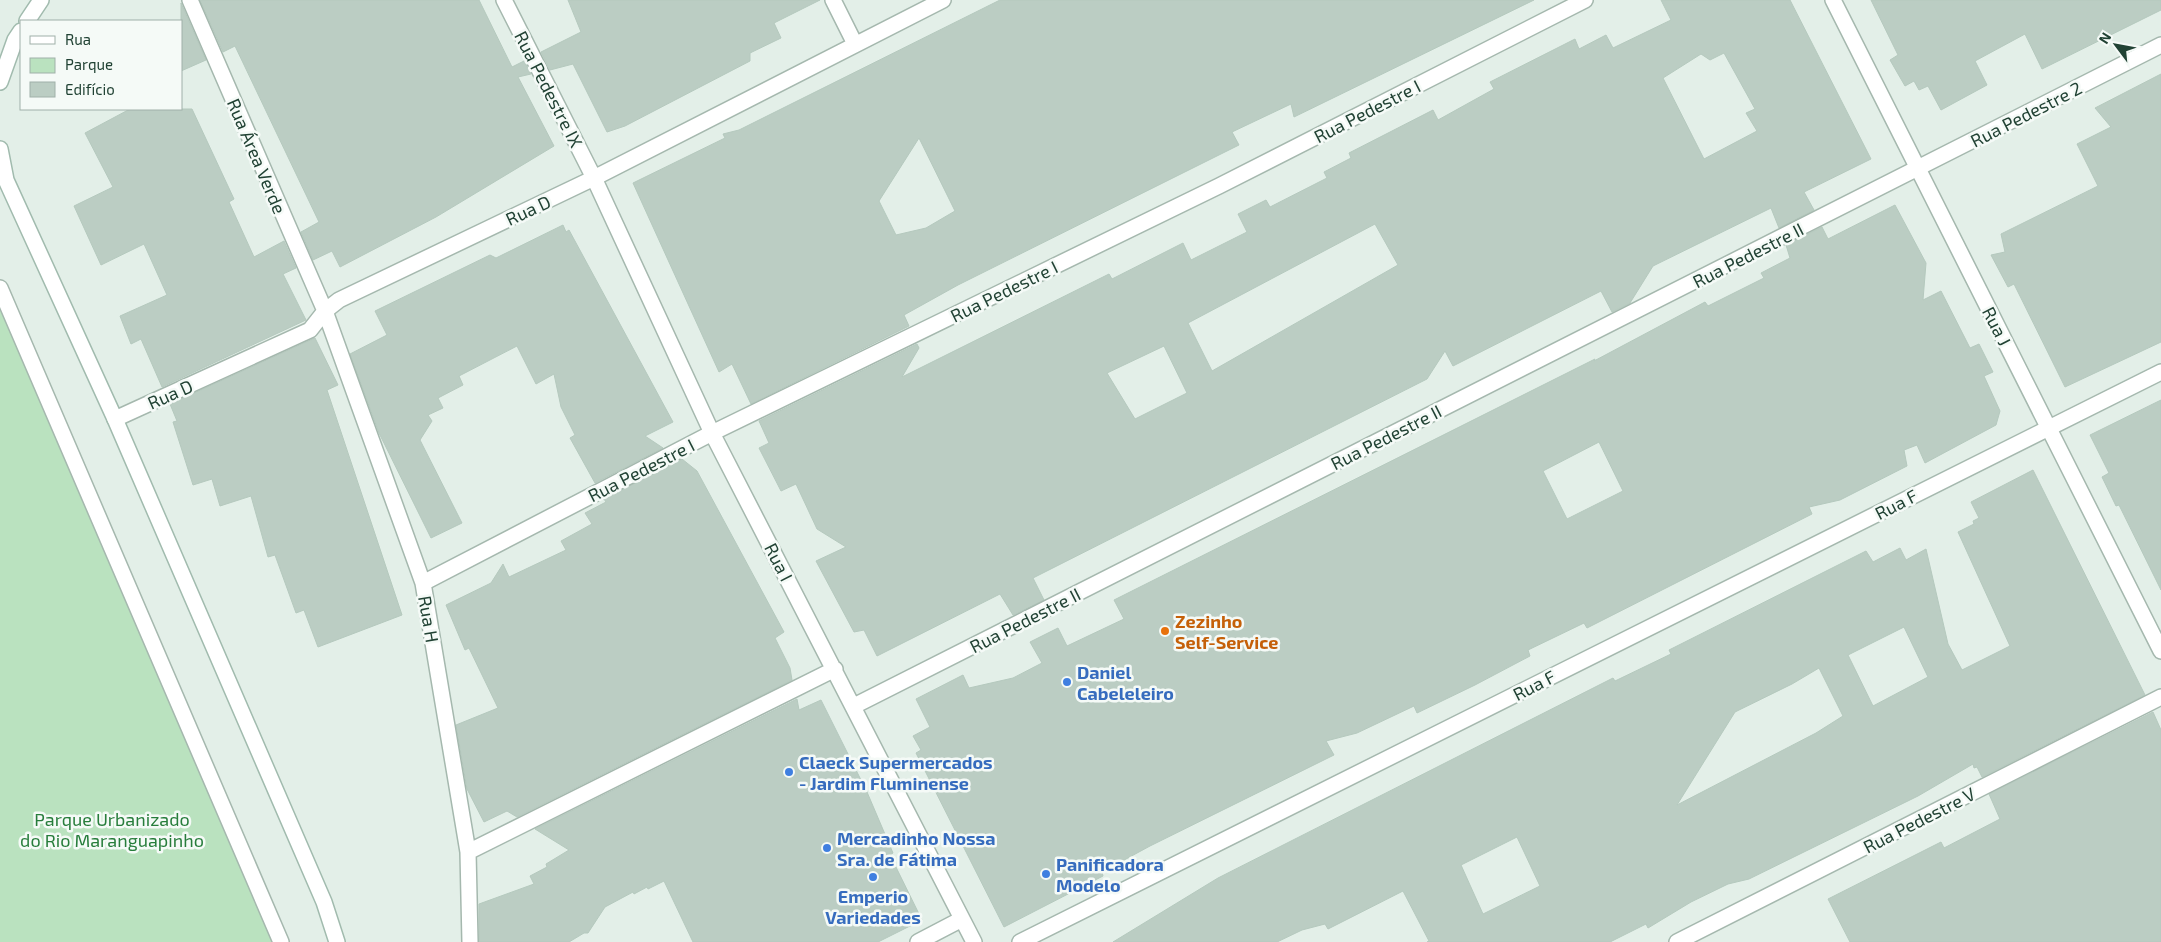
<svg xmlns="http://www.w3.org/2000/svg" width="2161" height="942" font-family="'Exo 2',sans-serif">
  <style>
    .green { fill: #bae2bf }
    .building { fill: #bbcdc3; stroke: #b5c9be; fill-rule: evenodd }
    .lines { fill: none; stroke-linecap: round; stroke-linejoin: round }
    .pedestrian-casing { stroke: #a5b8ae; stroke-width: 18 }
    .minor-casing { stroke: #a5b8ae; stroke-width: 18 }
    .secondary-casing { stroke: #a1bbae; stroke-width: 18 }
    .pedestrian { stroke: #fff; stroke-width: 15 }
    .minor { stroke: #fff; stroke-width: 15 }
    .secondary { stroke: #fff; stroke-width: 15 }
    .food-dot { fill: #e8710a; stroke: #f5faf7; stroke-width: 2 }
    .shop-dot { fill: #3f7fe0; stroke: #f5faf7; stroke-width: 2 }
    .labels { text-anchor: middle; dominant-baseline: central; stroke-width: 5; stroke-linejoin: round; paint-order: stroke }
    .street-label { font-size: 18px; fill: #214234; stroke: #f5faf7 }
    .food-label { font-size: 18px; font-weight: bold; fill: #c56008; stroke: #f5faf7; text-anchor: start }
    .shop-label { font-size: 18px; font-weight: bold; fill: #366cbe; stroke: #f5faf7; text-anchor: start }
    .park-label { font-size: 18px; fill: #277d3b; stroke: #f5faf7 }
  </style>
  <rect width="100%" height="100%" fill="#e3efe8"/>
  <path class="green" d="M0,288L281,942H0Z"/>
  <path class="building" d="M200,0H479L512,67L524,61L531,74L518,77L554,146L436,217L340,267L332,251L313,260L301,232L319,222L235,46L223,52Z
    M568,0H820L774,23L781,38L750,53V61L625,126L607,132L573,64L550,70L541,52L581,32Z
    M1000,0H1534L1294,117L1291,104L1232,132L1239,145L958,285L904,315L909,326L751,404L732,364L719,372L633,183L725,138L723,134L739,130ZM919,138L955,211L926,228L896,235L879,201Z
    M1661,0H1790L1871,159L1804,192L1814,210L1779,228L1771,208L1653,266L1630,303L1612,312L1601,291L1453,366L1445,351L1427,379L1033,578L1044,600L1013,615L1000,594L877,656L864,630L854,632L816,561L846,547L817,529L796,484L781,491L759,448L769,443L759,421L917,344L919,348L902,377L1109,274L1112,279L1183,243L1191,260L1247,232L1238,214L1266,200L1270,207L1327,178L1324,172L1351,158L1349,153L1433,110L1438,120L1494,89L1490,82L1575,39L1579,49L1606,35L1613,48L1671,20ZM1724,53L1755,109L1746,113L1757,131L1704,159L1663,78L1701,54L1710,60ZM1375,224L1398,265L1212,371L1188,323ZM1164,346L1187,393L1135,419L1107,373Z
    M1871,0H2161V10L2042,69L2025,34L1975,61L1987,85L1941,110L1928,86L1919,90L1914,81L1905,86L1890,60L1898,55Z
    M181,3L206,60L181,71Z
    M2161,74V342L2065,387L2014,284L2008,287L1991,255L2005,252L2001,234L2098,186L2077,144L2111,127L2095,108Z
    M130,109H192L234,199L229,202L254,257L284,241L296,268L283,274L306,320L162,387L141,339L131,344L120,316L167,295L144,244L101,265L74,206L113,187L85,133Z
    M1895,205L1926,263L1923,300L1941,291L1970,348L1979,344L1993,372L1984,376L2000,411L1996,425L1925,463L1917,445L1904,450L1907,466L1840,500L1809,507L1812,514L1587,628L1584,623L1528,650L1530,656L1475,685L1417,713L1414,706L1357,733L1326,741L1334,755L1150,846L1102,872L1103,876L1004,927L916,753L921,750L913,736L930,727L916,699L963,675L969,688L1013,678L1042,663L1030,642L1058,628L1067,646L1124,619L1114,600L1595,359L1594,361L1705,302L1708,306L1764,278L1761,273L1790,258L1786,245L1822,227L1828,239ZM1599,442L1623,491L1567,519L1543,471Z
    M563,225L566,232L569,230L673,422L645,436L663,448L595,483L570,438L575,435L561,407L554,374L536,384L517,346L459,376L463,385L438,398L443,408L428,415L432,421L420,440L462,523L431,538L379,433L350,354L387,335L375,311L490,255L496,258Z
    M315,338L338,385L327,390L402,615L318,647L304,610L296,613L275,555L268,557L251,496L220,506L212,479L193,485L173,422L177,421L170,404Z
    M2161,400V590L2119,505L2116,506L2102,477L2109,473L2090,435Z
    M682,459L697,471L784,632L775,638L790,668L792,680L517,817L507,811L484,822L467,789L456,725L498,708L469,648L465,650L446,605L491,583L503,564L509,577L566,550L561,541L592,524L585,513L606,502L604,499Z
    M2033,470L2145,695L1982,777L1977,767L1974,768L1973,764L1918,796L1749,879L1728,884L1691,902L1648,928L1646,924L1610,942H1427L1429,941L1403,891L1328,929L1325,924L1302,930L1277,942H1113L1218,878L1613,678L1615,681L1671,654L1669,650L1866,551L1873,562L1900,548L1906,560L1926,549L1948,644L1962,670L2010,646L1958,532L1974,524L1973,521L1979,518L1971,502ZM1904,627L1928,677L1873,706L1848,655ZM1819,668L1843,716L1816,733L1677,805L1735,712L1792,684ZM1517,837L1540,886L1483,914L1461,865Z
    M797,699L799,710L821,700L867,792L893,853L890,855L922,920L878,942H693L664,881L648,889L647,887L634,894L633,892L605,907L588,933H584L569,942H479V904L534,884L530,876L547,867L546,864L569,850L535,829Z
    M2153,712L2161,730V942H1850L1828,899L1941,842L1944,848L2000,819L1989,794Z"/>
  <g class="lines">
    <defs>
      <path id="pedestrian" d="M0,288L281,942"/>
      <path id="minor" d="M190,0L325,311L423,583L468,852L470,942
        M504,0L594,178L712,433L974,942
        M833,0L855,44
        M1833,0L2161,651
        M115,419L310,330L325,311L339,300L594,178L943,0
        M423,583L712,433L1219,186L1585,0
        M854,706L2161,45
        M468,852L835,669
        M918,942L962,919
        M1020,942L2161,372
        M1677,942L2161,697"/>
      <path id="secondary" d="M27,21L41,0
        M0,82L15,40L21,31
        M0,149L6,180L115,419L324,902L337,942"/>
    </defs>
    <use href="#pedestrian" class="pedestrian-casing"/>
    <use href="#minor" class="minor-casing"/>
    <use href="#secondary" class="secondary-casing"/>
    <use href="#pedestrian" class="pedestrian"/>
    <use href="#minor" class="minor"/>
    <use href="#secondary" class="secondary"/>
  </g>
  <circle class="food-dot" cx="1165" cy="631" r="5"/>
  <g class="shop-dot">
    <circle cx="1067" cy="682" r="5"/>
    <circle cx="789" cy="772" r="5"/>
    <circle cx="827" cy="848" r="5"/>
    <circle cx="1046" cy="874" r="5"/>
    <circle cx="873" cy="877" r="5"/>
  </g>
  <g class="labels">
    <g class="street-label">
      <text transform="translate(549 89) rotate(63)">Rua Pedestre IX</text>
      <text transform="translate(1367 111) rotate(-27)">Rua Pedestre I</text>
      <text transform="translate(2026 114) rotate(-27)">Rua Pedestre 2</text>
      <text transform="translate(257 156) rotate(67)">Rua Área Verde</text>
      <text transform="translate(528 210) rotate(-25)">Rua D</text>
      <text transform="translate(1748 255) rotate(-27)">Rua Pedestre II</text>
      <text transform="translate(1004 291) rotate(-26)">Rua Pedestre I</text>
      <text transform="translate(1997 326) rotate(63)">Rua J</text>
      <text transform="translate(170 394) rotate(-24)">Rua D</text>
      <text transform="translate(1386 437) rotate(-27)">Rua Pedestre II</text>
      <text transform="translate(641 470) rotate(-27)">Rua Pedestre I</text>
      <text transform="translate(1896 504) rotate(-27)">Rua F</text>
      <text transform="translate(779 562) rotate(63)">Rua I</text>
      <text transform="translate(429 619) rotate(80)">Rua H</text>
      <text transform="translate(1025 620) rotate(-27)">Rua Pedestre II</text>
      <text transform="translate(1534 685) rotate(-27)">Rua F</text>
      <text transform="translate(1919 820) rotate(-27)">Rua Pedestre V</text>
    </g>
    <g class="food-label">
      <text x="1175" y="621">Zezinho<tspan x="1175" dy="21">Self-Service</tspan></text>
    </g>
    <g class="shop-label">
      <text x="1077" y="672">Daniel<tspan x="1077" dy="21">Cabeleleiro</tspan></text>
      <text x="799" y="762">Claeck Supermercados<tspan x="799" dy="21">- Jardim Fluminense</tspan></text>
      <text x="837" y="838">Mercadinho Nossa<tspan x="837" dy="21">Sra. de Fátima</tspan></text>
      <text x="1056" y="864">Panificadora<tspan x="1056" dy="21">Modelo</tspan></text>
      <text x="873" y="896" text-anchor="middle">Emperio<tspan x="873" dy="21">Variedades</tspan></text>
    </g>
    <g class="park-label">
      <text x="112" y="819">Parque Urbanizado<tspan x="112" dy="21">do Rio Maranguapinho</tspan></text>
    </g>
  </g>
  <rect x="20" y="20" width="162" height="90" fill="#f5faf7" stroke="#a0b0a9"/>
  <rect x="30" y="36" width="25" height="8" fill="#ffffff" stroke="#a0b0a9"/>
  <text x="65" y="45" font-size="15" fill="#214234">Rua</text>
  <rect x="30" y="58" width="25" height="15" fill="#bae2bf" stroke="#a0b0a9"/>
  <text x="65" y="70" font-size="15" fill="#214234">Parque</text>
  <rect x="30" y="82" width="25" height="15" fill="#bbcdc3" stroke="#a0b0a9"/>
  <text x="65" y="95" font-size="15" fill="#214234">Edifício</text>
  <g transform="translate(2116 45) rotate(302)" stroke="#f5faf7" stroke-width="4" paint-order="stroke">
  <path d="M0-4L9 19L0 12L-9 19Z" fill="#214234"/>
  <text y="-8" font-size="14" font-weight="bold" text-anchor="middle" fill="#214234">N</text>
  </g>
</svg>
